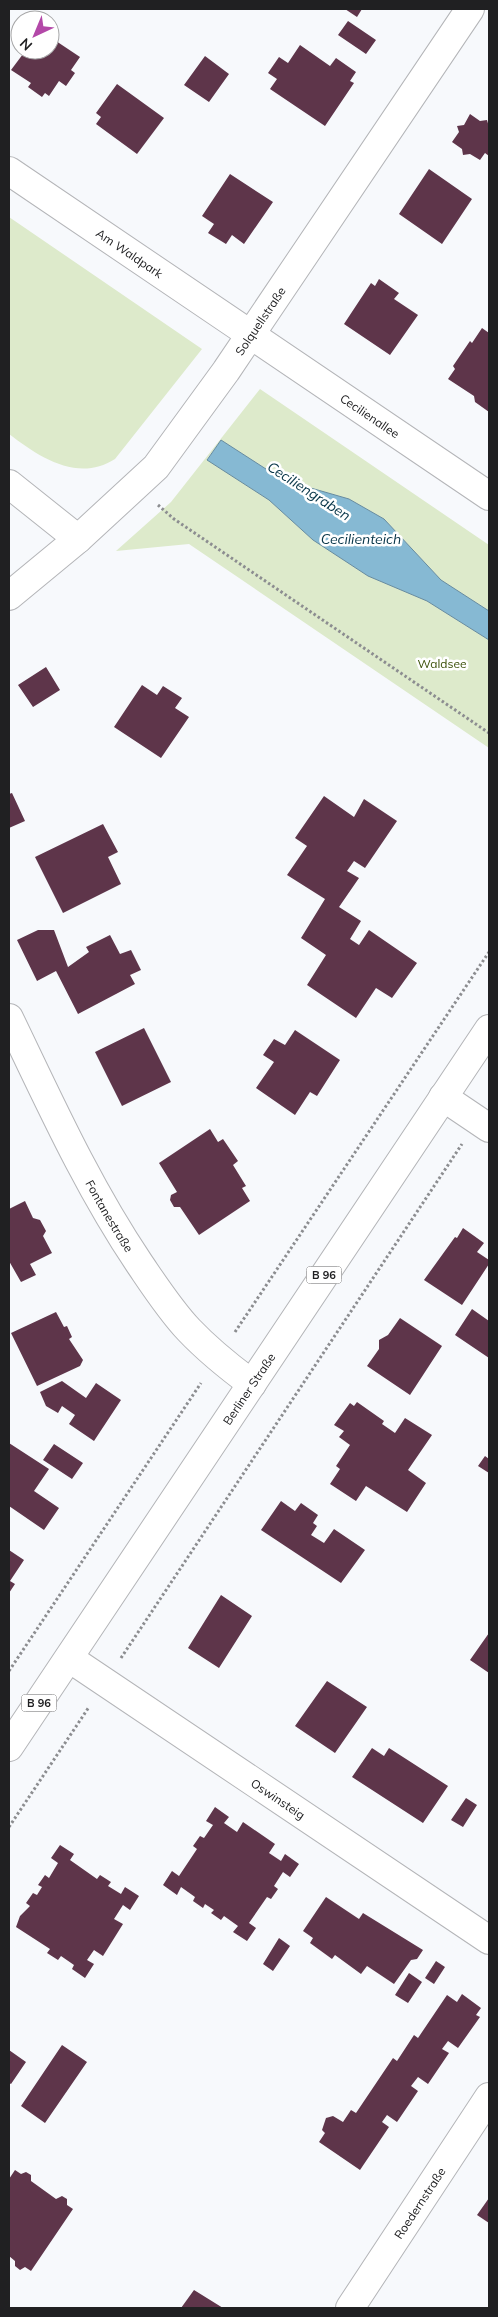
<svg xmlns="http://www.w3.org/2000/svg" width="498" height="2317" font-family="Mulish,sans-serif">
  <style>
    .green { fill: #ddeacb }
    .water { fill: #86b9d3; stroke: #678b9e }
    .building { fill: #5e354a }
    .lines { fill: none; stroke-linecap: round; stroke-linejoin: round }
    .minor-casing { stroke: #b4b5b8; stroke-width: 30 }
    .major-casing { stroke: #b4b5b8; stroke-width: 30 }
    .path { stroke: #8c8d90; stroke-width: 3; stroke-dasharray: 2.5 2.5; stroke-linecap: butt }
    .minor { stroke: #fff; stroke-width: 28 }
    .major { stroke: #fff; stroke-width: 28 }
    .labels { text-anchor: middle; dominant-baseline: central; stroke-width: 5; stroke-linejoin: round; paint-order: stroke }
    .shield { fill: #fff; stroke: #636364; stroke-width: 1 }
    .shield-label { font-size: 11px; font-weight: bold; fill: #202022 }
    .street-label { font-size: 12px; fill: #202022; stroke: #fff }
    .park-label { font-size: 12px; fill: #394e06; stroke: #fff }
    .water-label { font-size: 14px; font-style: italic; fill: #063447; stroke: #fff }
  </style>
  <rect width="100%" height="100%" fill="#f7f9fc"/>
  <path class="green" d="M9,217L202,349L115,459C78,483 39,457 9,434Z
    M260,389L489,545V611L441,580L384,519L349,499L283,480L221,440L207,459L269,500L313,540L368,576L427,601L489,640V748L189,544L116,551L171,502Z"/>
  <path class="water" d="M221,440L283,480L349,499L384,519L441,580L489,611V640L427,601L368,576L313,540L269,500L207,460Z"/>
  <path class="building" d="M345,9H362L357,17Z
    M348,21L376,40L366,54L338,35Z
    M50,37L80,57L71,70L75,73L66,86L59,81L49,96L45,93L42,97L28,87L31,83L11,70L26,50H50Z
    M300,45L330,66L336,58L356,72L350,81L354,83L325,126L270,89L277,79L268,73L279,57L288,63Z
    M205,56L229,74L209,102L184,85Z
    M117,84L164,118L137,154L96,124L101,117L96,113Z
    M470,114L480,121L487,120L489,127V156L485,153L480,160L470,154L463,155L462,149L452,142L459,132L457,126L464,125Z
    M429,169L472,199L442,244L399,214Z
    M230,174L273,202L244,244L232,235L226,244L208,233L214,224L202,216Z
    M379,279L399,293L394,299L418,315L390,355L344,324L371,283L375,286Z
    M482,328L489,333V412L475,402L474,396L448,379L455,369L453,366L470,341L472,343Z
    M46,667L60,690L33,707L18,685Z
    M142,685L157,695L163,686L182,698L175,708L189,717L161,758L114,727Z
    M12,793L25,821L9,828V794Z
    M324,796L354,817L364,799L397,821L365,868L354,861L347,871L359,878L339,907L361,921L350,939L359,945L369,930L417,963L392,998L376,988L356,1018L307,985L326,955L301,938L325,899L287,875L307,846L295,838Z
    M103,824L118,852L108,857L121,884L63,913L35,857Z
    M38,930H54L68,967L89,952L86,947L110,935L120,954L131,950L141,970L130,975L135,984L78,1014L56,971L37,981L17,940Z
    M144,1028L171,1082L122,1106L95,1052Z
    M295,1030L340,1060L317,1096L310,1092L295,1115L256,1088L274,1062L263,1055L274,1039L285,1045Z
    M210,1129L218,1142L223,1139L238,1161L233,1165L246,1186L242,1188L250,1201L199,1235L180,1207H174L170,1200L171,1195L177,1192L159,1163Z
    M25,1201L33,1218L40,1220L46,1231L43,1236L52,1253L30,1264L36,1275L21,1282L9,1261V1209Z
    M463,1228L484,1243L477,1252L489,1260V1264L462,1305L424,1280L455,1237L457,1238Z
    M472,1309L489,1321V1358L455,1335Z
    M56,1312L64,1327L67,1326L72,1337L69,1339L83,1360L80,1366L37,1386L11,1333Z
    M400,1318L442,1346L410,1395L367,1366L379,1349V1340L388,1335Z
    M62,1381L86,1398L96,1383L121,1400L94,1441L69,1424L75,1415L62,1406L58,1413L46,1406L40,1392Z
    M357,1402L384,1421L382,1424L395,1433L405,1418L432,1435L408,1470L426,1483L407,1512L366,1486L356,1501L330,1484L340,1469L336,1466L350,1445L339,1437L344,1431L334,1425L350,1403L354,1406Z
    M9,1443L49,1469L34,1491L59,1508L44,1530L9,1506Z
    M54,1444L83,1463L72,1479L43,1460Z
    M485,1456L489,1459V1473L478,1466Z
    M281,1501L295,1511L301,1503L318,1515L313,1523L317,1526L311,1535L324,1543L334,1529L365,1550L341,1583L261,1530Z
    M9,1550L24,1560L10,1581L15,1584L9,1593Z
    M221,1595L252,1616L219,1668L188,1648Z
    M489,1633V1673L470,1660Z
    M327,1681L367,1707L335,1753L295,1726Z
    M372,1748L384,1756L389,1748L448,1786L423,1823L352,1777Z
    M466,1798L477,1805L463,1827L451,1820Z
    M215,1807L229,1817L224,1823L237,1832L243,1822L275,1844L269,1853L281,1861L285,1854L299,1864L290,1877L283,1872L274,1886L278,1889L271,1899L267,1897L249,1923L256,1928L247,1941L233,1932L238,1926L224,1916L221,1920L211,1913L214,1910L205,1904L203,1908L193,1901L195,1897L181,1887L177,1895L163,1885L172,1871L179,1876L197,1849L193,1846L200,1836L204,1838L213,1825L206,1821Z
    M60,1845L74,1854L70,1860L97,1879L100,1875L111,1882L108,1886L121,1894L125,1887L139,1896L130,1910L123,1905L114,1919L123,1924L103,1956L94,1950L87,1960L94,1964L85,1978L72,1969L74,1965L61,1956L58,1960L47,1953L50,1949L16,1927L20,1916L30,1906L26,1903L33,1893L37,1895L42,1887L38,1885L45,1875L49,1878L58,1863L51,1858Z
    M326,1897L359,1919L363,1913L423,1950L417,1959L411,1960L394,1984L367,1966L361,1974L335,1955L332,1959L310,1943L313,1938L303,1931Z
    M279,1938L290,1946L273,1971L263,1964Z
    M436,1961L445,1967L434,1984L425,1978Z
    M409,1973L422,1982L408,2003L395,1995Z
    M462,1994L481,2008L476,2015L480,2017L458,2048L448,2041L442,2049L449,2053L428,2084L418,2077L411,2086L418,2091L397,2122L387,2115L382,2122L389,2127L360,2170L319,2142L325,2133L322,2130L326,2118L333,2116L343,2122L351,2110L356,2113L393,2058L397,2061L414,2035L418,2038L447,1995L457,2002Z
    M62,2045L87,2062L45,2123L21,2106Z
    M9,2050L26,2062L11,2084L9,2083Z
    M15,2170L21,2174L26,2172L31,2175V2181L56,2199L62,2196L67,2199V2205L73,2209L31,2271L25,2267L20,2270L15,2266V2261L9,2256V2179Z
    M489,2198V2223L477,2215Z
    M194,2290L223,2308H181Z"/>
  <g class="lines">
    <defs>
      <g id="minor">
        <path id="s1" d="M9,171L489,496"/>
        <path d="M9,484L78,539"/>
        <path id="s2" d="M9,596L78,539L156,467L226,371L470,9"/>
        <path id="s3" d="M9,1018C49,1101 87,1186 139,1263C154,1285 170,1310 189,1330C208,1350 229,1367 252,1384"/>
        <path d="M443,1097L489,1128"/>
        <path id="s4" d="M69,1658L489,1940"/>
        <path id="s5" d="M350,2308L489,2097"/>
      </g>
      <g id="major">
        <path id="s6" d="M9,1747L489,1029"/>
      </g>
    </defs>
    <use href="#minor" class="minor-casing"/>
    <use href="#major" class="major-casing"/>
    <path class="path" d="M158,505L174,519L489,733
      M235,1332L489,952
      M121,1658L462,1144
      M9,1671L201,1383
      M9,1827L89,1707"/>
    <use href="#minor" class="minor"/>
    <use href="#major" class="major"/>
  </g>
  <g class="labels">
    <g class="shield">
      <rect x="306.5" y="1266.5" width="35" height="17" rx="4"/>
      <rect x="21.5" y="1694.5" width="35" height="17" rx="4"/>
    </g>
    <g class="shield-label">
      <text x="324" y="1275">B 96</text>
      <text x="39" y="1703">B 96</text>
    </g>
    <g class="street-label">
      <text stroke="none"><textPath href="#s1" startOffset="146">Am Waldpark</textPath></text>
      <text stroke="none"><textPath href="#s2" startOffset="375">Solquellstraße</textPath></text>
      <text stroke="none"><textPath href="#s1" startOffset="436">Cecilienallee</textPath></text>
      <text stroke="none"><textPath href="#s3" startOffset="222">Fontanestraße</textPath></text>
      <text stroke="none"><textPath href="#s6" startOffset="431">Berliner Straße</textPath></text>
      <text stroke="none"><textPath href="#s4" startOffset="252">Oswinsteig</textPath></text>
      <text stroke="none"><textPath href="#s5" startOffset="126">Roedernstraße</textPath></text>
    </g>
    <g class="park-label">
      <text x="442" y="663">Waldsee</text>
    </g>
    <g class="water-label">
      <text transform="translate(309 491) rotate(33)">Ceciliengraben</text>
      <text x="361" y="539">Cecilienteich</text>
    </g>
  </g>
  <rect width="498" height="2317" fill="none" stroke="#202022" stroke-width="20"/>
  <g transform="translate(35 35) rotate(224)"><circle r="24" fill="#ffffff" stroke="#a6a6a7"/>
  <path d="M0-4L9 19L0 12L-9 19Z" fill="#b348a8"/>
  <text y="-8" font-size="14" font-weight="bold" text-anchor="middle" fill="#202022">N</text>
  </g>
</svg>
